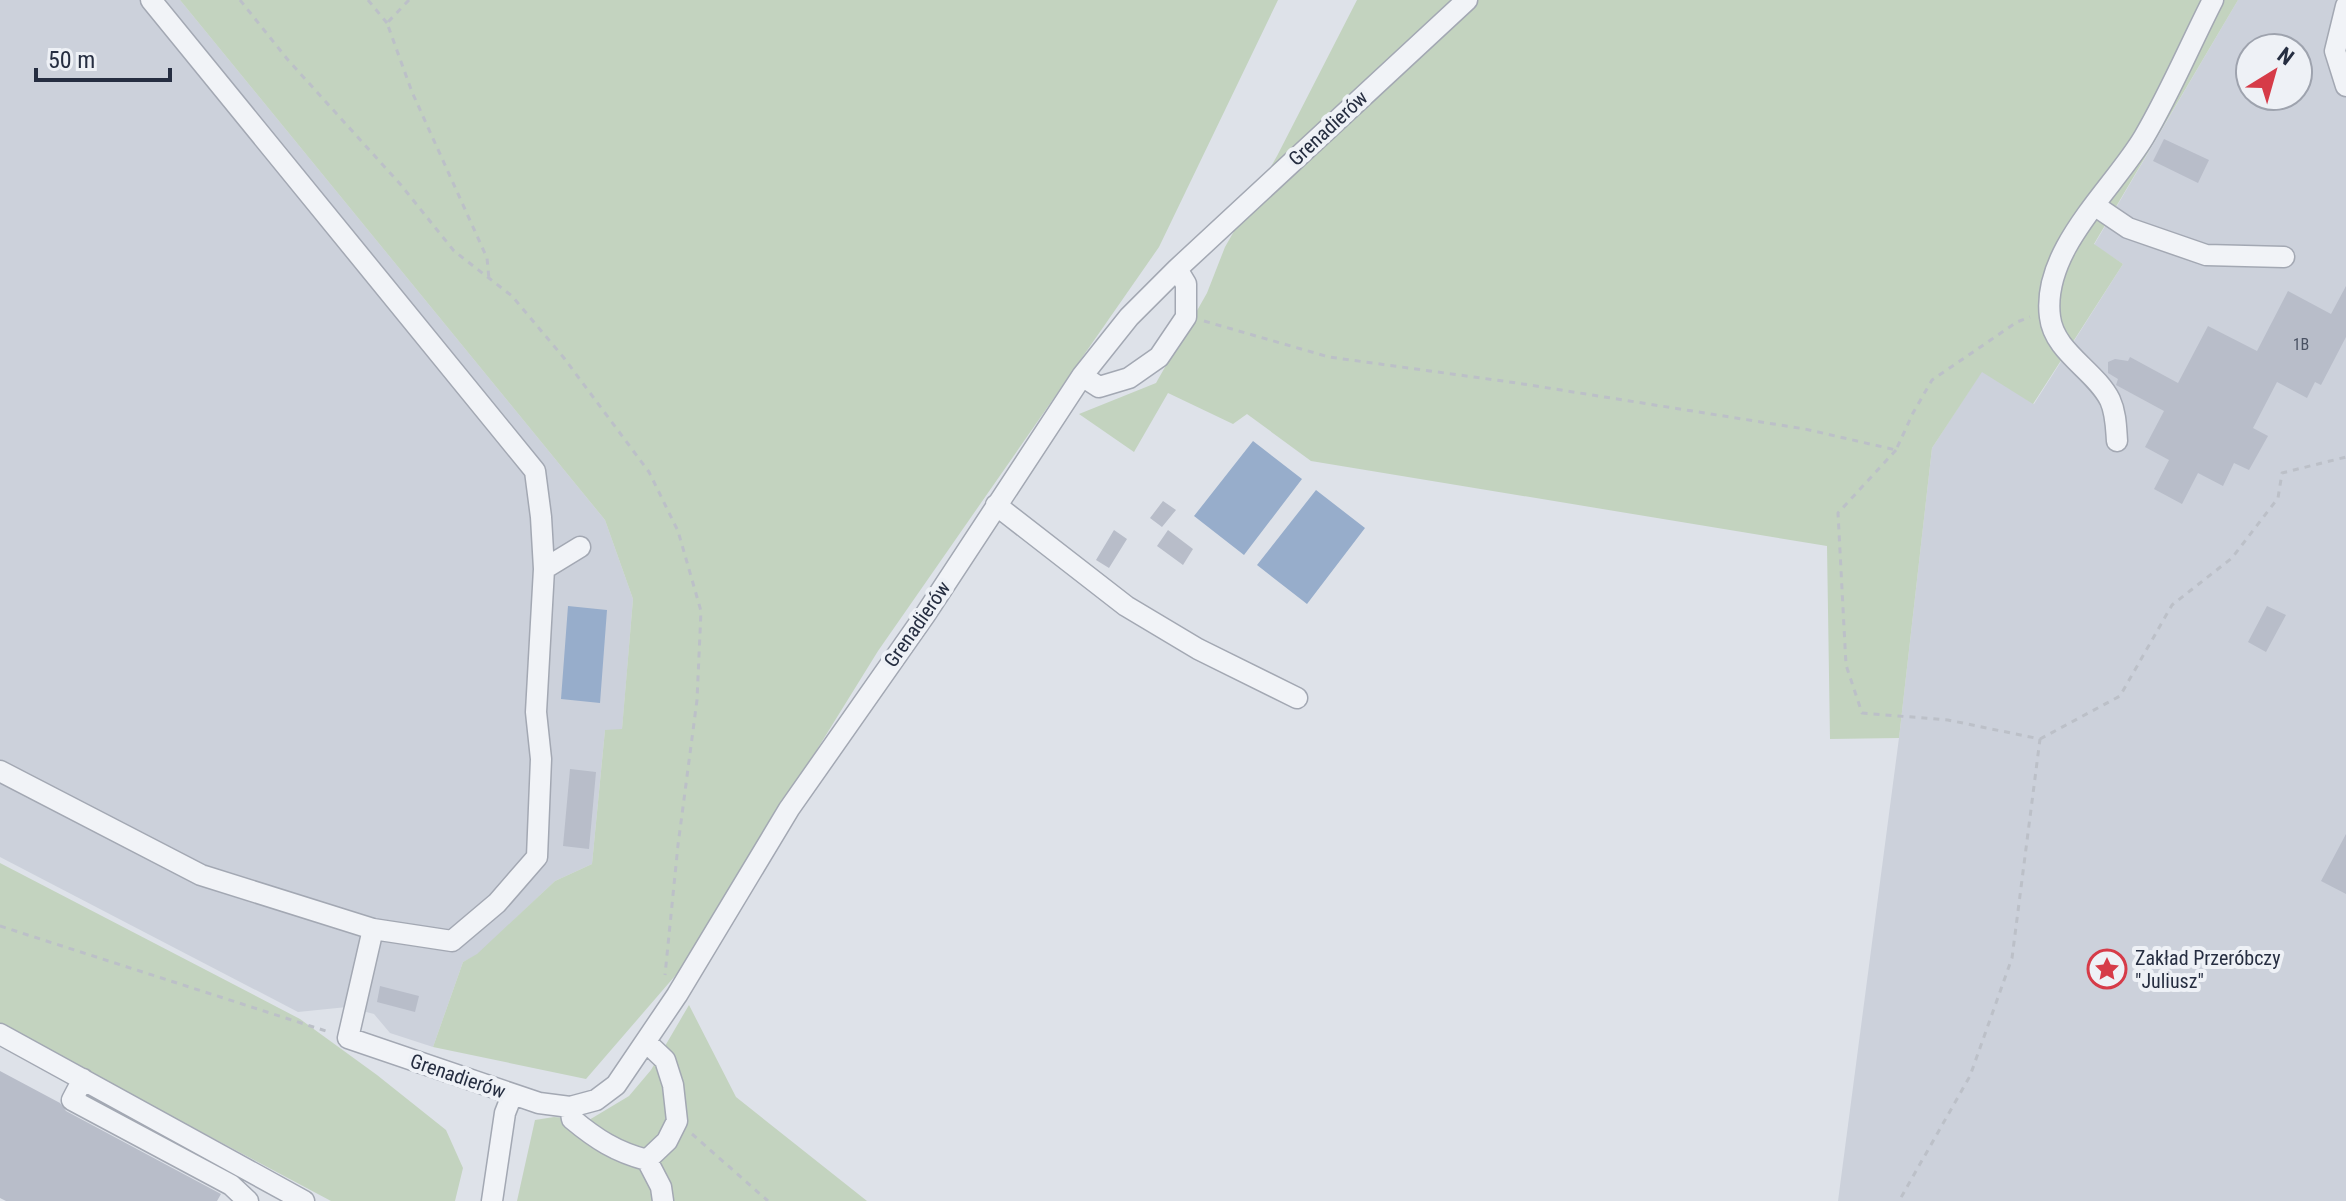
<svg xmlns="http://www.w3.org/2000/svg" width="2346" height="1201" font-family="'Roboto Condensed',sans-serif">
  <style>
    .built { fill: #ccd1db; fill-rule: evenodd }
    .green { fill: #c3d3bf }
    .water { fill: #97adcb }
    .building { fill: #b8bdc9 }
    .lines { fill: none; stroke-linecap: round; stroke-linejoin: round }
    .minor-casing { stroke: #a3a8b3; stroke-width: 23 }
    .path { stroke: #bcc0c8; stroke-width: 3; stroke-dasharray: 6 6; stroke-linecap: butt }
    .minor { stroke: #f1f3f7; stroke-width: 20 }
    .labels { text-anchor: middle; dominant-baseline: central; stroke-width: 8; stroke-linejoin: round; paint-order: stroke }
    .number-label { font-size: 16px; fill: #4a5263 }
    .street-label { font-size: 20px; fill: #262e41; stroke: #eef1f6 }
    .poi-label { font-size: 20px; fill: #262e41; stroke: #eef1f6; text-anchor: start }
  </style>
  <rect width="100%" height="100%" fill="#dee2e9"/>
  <path class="built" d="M0,0H180L605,520L633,599L622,730H605L592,864L555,881L477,955L463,962L433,1047L390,1033L374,1014L347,1007L298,1012L0,857Z
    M2238,0H2346V1201H1838L1899,738L1932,448L1982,371L2034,404L2123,264L2094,245ZM2250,48H2298V96H2250Z"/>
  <path class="green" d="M180,0H1278L1159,247L878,651L681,969L586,1079L433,1047L463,962L477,954L555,881L592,864L605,730L622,729L633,599L605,520Z
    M1357,0H2238L2094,244L2123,264L2033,404L1982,372L1932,448L1899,738L1830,739L1827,546L1311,461L1247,414L1233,424L1168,393L1134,452L1079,414L1156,383L1207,293L1225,247L1277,156Z
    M0,863L300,1019L377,1075L446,1130L463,1168L455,1201H331L0,1025Z
    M689,1005L736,1097L867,1201H517L535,1120L554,1117L589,1120L629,1096L651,1070Z"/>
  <path class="water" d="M1253,441L1302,479L1244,555L1194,516Z
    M1316,490L1365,528L1307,604L1257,565Z
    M568,606L607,610L600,703L561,699Z"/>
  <path class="building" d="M2164,139L2209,160L2198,183L2153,161Z
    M2346,286V337L2321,385L2315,382L2307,398L2277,382L2253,428L2268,436L2249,470L2234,463L2223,486L2198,473L2182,504L2154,489L2169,460L2145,447L2164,411L2116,385L2118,379L2108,373V362L2115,359L2128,361L2130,357L2178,383L2208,326L2257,351L2288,291L2331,314Z
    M1163,501L1176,510L1162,527L1150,518Z
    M1114,530L1127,539L1109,568L1096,560Z
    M1168,530L1193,549L1183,565L1157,546Z
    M2267,606L2286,615L2266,652L2248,642Z
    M570,769L596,772L589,849L563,846Z
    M2346,834V894L2321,881Z
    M380,986L419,996L415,1012L377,1002Z
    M0,1071L60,1103L66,1111L221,1194L217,1201H6L0,1198Z"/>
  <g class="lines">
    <defs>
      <path id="minor" d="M151,0L535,471L541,517L544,569
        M2346,6L2335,51L2346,86
        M2094,205L2128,228L2206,255L2284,257
        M1082,376L1099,387L1129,378L1159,357L1186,317V284L1177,269
        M2117,441C2116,427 2116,413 2110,400C2095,370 2054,352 2050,317C2041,250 2114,188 2144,137C2170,93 2190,45 2213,0
        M996,505L1126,606L1198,649L1297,698
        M0,771L201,875L373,929L452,941L497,903L537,857L541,759L536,712L544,569L580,547
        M373,929L348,1038L539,1103L570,1107L596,1100L616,1085L677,995L789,809L925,615L1082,376L1129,317L1177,269L1467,0
        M0,1034L304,1201
        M83,1079L72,1100L231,1185L248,1201
        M570,1107L572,1119C596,1139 616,1152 647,1160L667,1141L677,1121L673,1085L665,1060L646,1042
        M647,1160L661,1187L663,1201
        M492,1201L505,1113L512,1095"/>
    </defs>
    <use href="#minor" class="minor-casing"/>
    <path class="path" d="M240,0L288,60L401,185L454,251L512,296L564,358L649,472L678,531L701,611L697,700L678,845L665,975
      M368,0L387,23
      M409,0L387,23L412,92L487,258L489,279
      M1204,321L1329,357L1517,383L1805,429L1896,450L1913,413L1932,380L2017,322L2030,317
      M1896,450L1838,513L1846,665L1862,713L1948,720L2040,739L2012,958L1970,1076L1899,1201
      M2040,739L2120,696L2172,605L2232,558L2278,498L2282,473L2346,457
      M0,926L329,1032
      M692,1134L768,1201"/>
    <use href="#minor" class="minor"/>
  </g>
  <defs>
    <symbol id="sight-ring" viewBox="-11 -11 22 22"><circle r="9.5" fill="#eef1f6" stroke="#d63b48" stroke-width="1.5"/><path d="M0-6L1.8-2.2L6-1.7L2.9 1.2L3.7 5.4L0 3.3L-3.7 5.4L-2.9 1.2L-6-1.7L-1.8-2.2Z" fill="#d63b48"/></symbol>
  </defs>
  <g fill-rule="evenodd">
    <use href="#sight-ring" x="2085" y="947" width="44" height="44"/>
  </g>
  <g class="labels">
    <g class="number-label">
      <text x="2301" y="344">1B</text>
    </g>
    <g class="street-label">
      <text transform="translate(1328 128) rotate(-43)">Grenadierów</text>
      <text transform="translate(917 624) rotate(-55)">Grenadierów</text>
      <text transform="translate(458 1076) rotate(19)">Grenadierów</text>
    </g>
    <g class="poi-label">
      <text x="2135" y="958">Zakład Przeróbczy<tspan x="2135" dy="23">"Juliusz"</tspan></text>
    </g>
  </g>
  <g transform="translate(2274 72) rotate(37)"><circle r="38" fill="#eef1f6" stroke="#9ea3ae" stroke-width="2"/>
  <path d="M0-6L14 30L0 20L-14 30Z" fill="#d63b48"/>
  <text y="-12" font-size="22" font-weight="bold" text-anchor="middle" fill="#262e41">N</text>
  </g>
  <path d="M36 68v12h134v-12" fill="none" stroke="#262e41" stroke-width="4"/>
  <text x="48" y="68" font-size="24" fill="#262e41" stroke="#eef1f6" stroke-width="6" paint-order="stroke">50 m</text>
</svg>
